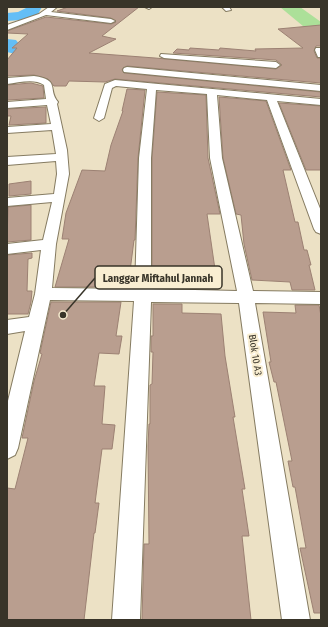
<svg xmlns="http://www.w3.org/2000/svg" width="328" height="627" font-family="'Fira Sans Condensed',sans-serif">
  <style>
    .green { fill: #ace099 }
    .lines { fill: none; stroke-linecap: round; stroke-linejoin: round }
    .river { fill: #63bef6; fill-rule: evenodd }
    .building { fill: #b99e8f; stroke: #9c8173 }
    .street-casing { stroke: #857b61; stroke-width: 2 }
    .street { fill: #fff; fill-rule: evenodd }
    .labels { text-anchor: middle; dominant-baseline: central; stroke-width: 4; stroke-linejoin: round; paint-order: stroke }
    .street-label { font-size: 10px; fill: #383429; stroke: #f9eed2 }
    .leader { fill: none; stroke: #383429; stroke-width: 1.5 }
    .callout-dot { fill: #383429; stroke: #f9eed2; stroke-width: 1.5 }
    .callout { fill: #f9eed2; stroke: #383429; stroke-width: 1.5 }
    .callout-label { font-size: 11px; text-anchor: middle; font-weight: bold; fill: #383429 }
  </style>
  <rect width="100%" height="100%" fill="#ece1c5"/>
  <path class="green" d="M280,7H300L321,22V31H309Z"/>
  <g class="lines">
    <path class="river" d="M28,7H42L38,14L20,20L7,21V13L18,12Z
      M7,39L16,40L19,44C34,48 50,46 65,49L68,53L65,57C47,61 25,56 7,52Z"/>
  </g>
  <path class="building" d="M68,7H139L102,36L116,39L89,53L155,58L276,69L282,65L276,60L173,53L177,49L189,50L190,48L219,50L220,48L256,51L255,49L303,48L278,29L321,25V46H316L314,51L317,58H321V83L127,66L122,69L124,73L321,92V97L115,79L105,82L69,81L66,86H54L48,79L34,75L7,76V60L17,48H12L28,34L7,33V31L46,17L111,24L116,22L111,18L57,11Z
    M31,83L43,86L44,98L7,100V85Z
    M127,89L145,90L138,158L135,240H134L128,287H55L69,239H62L66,213L82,170L105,171L111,145L123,111H122Z
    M157,92L206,95L208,158L220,214H207L217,283H181V288L152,287V158Z
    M219,97L266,101L291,170H283L295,222H298L304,250H307L311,265H309L315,290H292L290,282L252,280L244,244L241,215L236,214L223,158Z
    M279,103L321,106V170H306Z
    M46,107V123L9,125L11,116H7V109Z
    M31,181V194L9,196V184Z
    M31,205V240L7,242L8,207Z
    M32,253V258L28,259L27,291H32L31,302L28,314H7V255Z
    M51,302H121L116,336H122L119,354L99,353L94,386H105L102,424L115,425L112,449H102L95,503H99L95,533H94L84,620H7V488L15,489L28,438H22L34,381L42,354L40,353Z
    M153,304H182V313L221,314L225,356L235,417H233L245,489H242L249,536H242L251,620H142L144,544H149L148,446L149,424H150V385L152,384L153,352H151V336H153Z
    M295,305H319L321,316V613H314L300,548H306L295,487H293L288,461H292L276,382H274L269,362H271L263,312L296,313Z"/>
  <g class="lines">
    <defs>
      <path id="street" d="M49,7H57L51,12L111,19L115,21L111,23L46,15L7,30V25L39,14Z
        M145,7H152L149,9Z
        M222,7H229L231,10L226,11Z
        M316,48H321V57H318L315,50Z
        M161,54L276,62L280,65L276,68L164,58L160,56Z
        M127,67L321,85V91L124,72L123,70L124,68Z
        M34,76C61,80 47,89 58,102L57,104L67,150L69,174L56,244L52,288L135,289L139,158L147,89L116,86L112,88L104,118L99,121L94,118L105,84L115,80L321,99V105L277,101L321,211V234L316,232L314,229L267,100L217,95L222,158L253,291L321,292V304L255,303L310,620H282L239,303L151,302L140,620H112L134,301L50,300L18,448L15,455L7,459V405L25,331L7,334V320L29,317L35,294L41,250L7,254V244L43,240L52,202L7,206V198L54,194L57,174L56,161L7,165V157L56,154L52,130L7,133V127L51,124L47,105L7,108V102L46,99L44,85C34,78 18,83 7,84V78ZM156,90L207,94L210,158L237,291L151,289V158Z"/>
    </defs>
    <use href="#street" class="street-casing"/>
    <use href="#street" class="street"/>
  </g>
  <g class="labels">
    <g class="street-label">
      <text transform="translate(255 355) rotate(81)">Blok 10 A3</text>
    </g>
  </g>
  <path class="leader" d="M63 315L95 278"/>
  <circle class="callout-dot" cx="63" cy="315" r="4"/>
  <rect class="callout" x="95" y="266" width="127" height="23" rx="4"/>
  <g class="callout-label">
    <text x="158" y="282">Langgar Miftahul Jannah</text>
  </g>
  <rect width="328" height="627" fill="none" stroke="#383429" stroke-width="16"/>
</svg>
